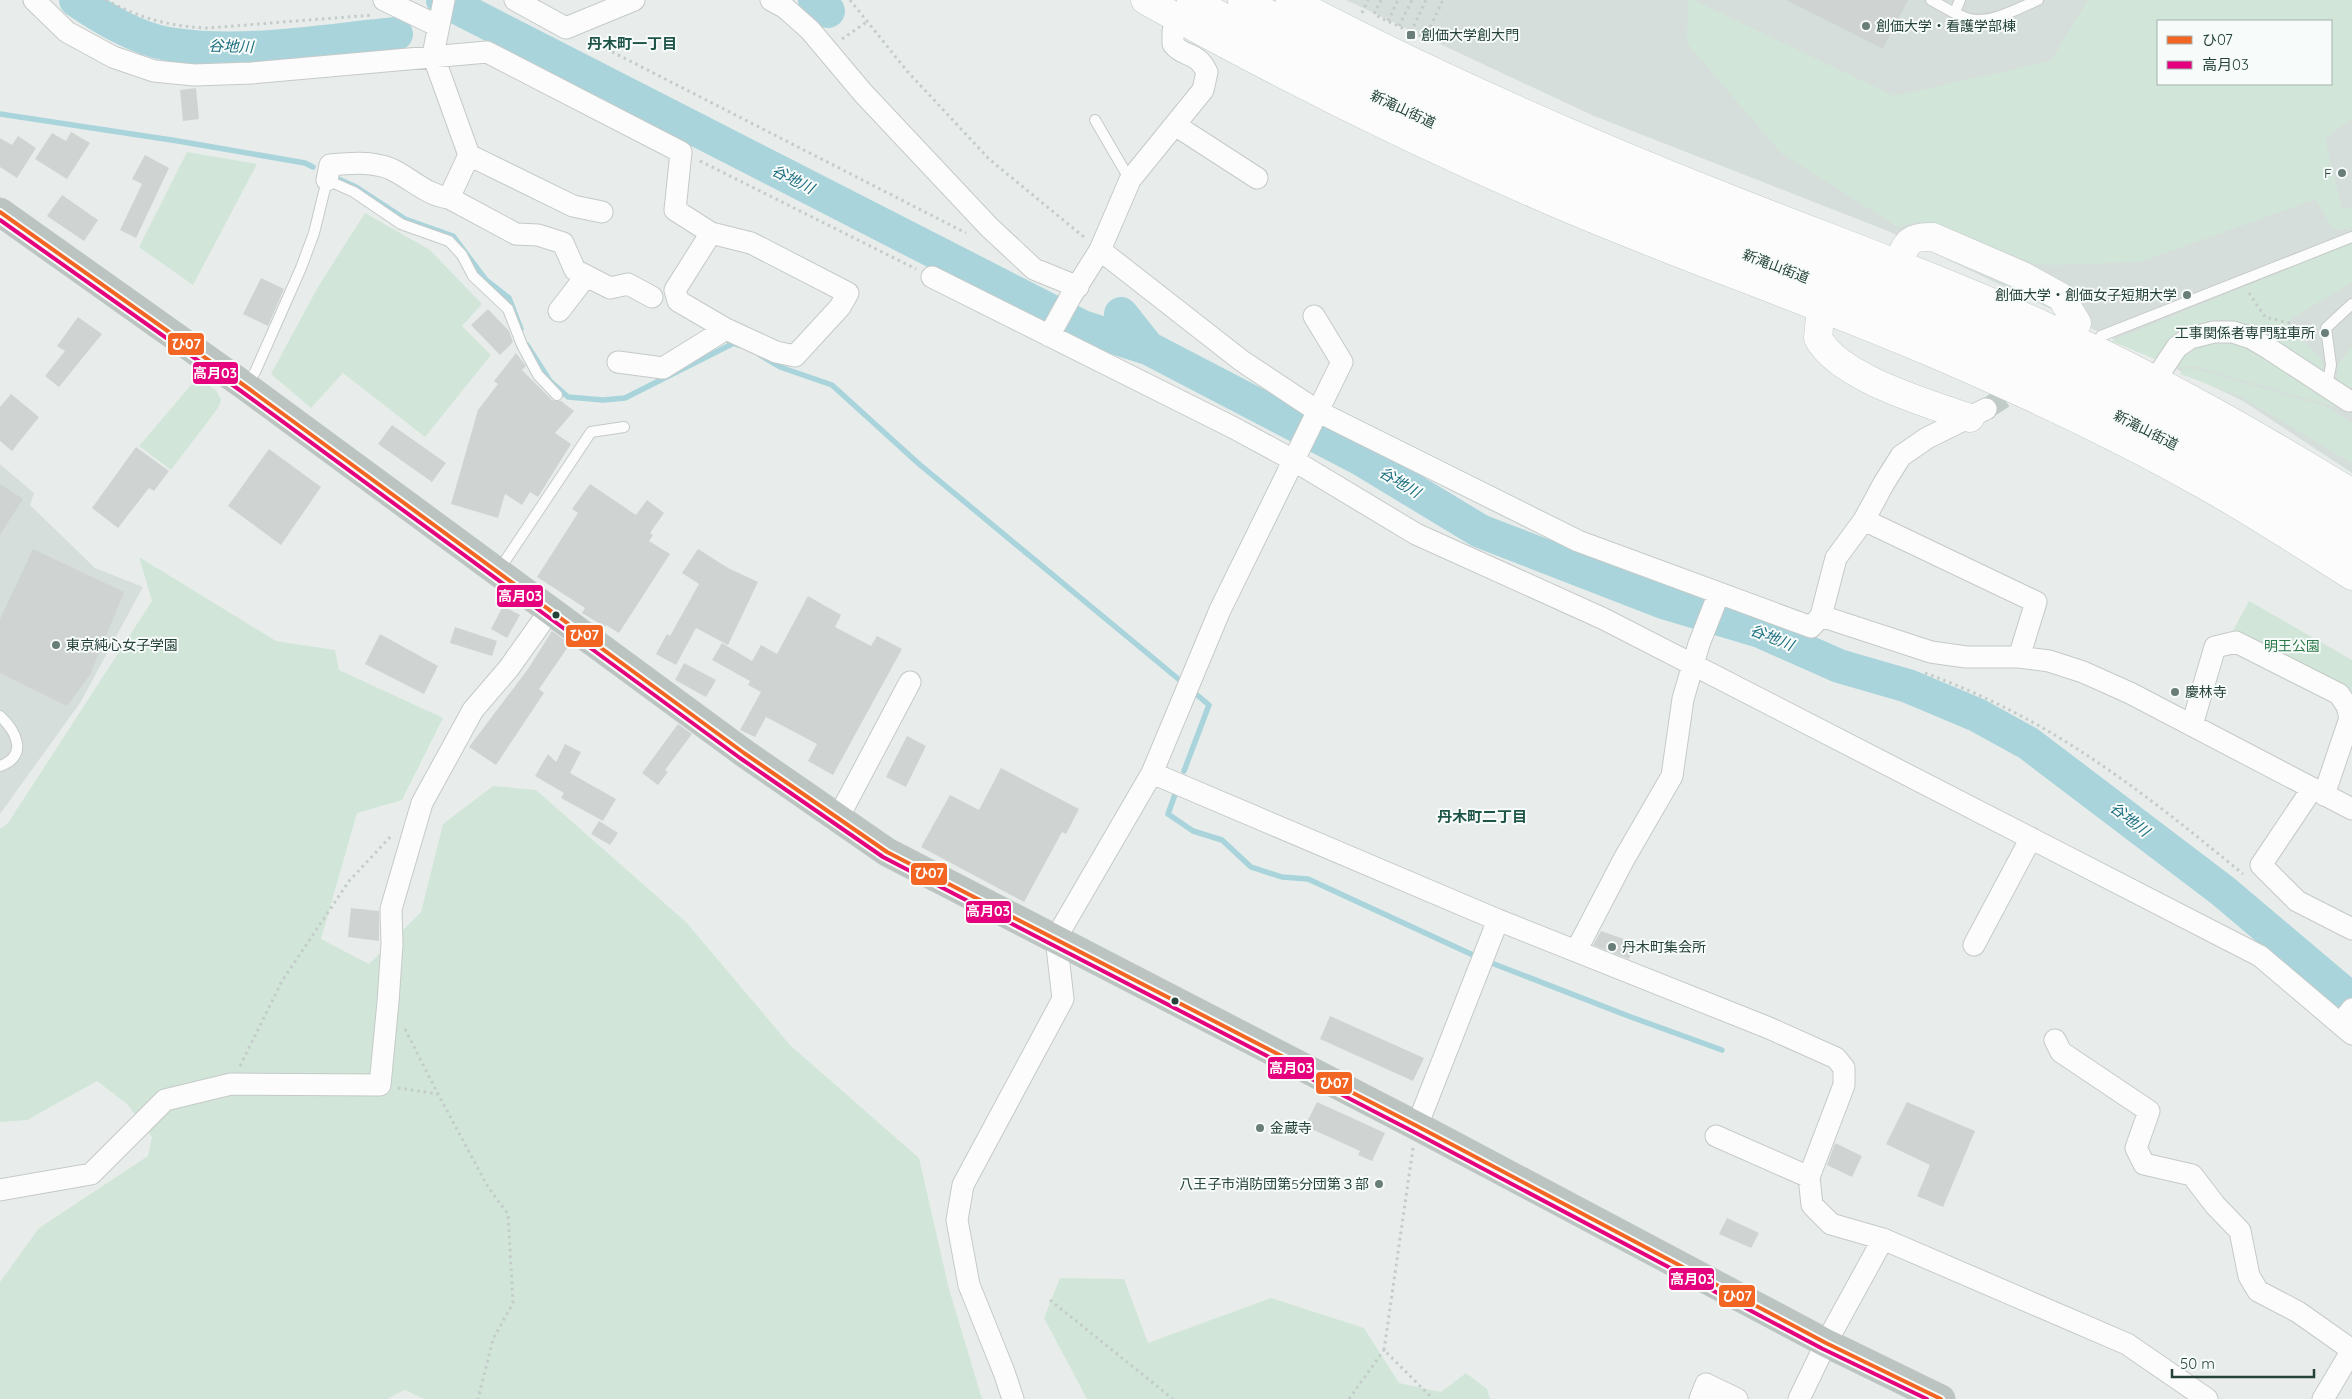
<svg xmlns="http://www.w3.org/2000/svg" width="2352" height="1399" font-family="Quicksand,'Noto Sans JP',sans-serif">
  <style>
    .built { fill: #d6dedb; fill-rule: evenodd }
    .green { fill: #d1e6d8; fill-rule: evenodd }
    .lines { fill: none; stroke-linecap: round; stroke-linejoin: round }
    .stream { stroke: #a9d4db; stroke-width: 5.5 }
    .river { stroke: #a9d4db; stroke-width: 34 }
    .building { fill: #cfd4d2 }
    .street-tunnel { stroke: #c1cbc8; stroke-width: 21; stroke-dasharray: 21 11; stroke-linecap: butt }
    .lane-casing { stroke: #c5cac8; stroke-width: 12 }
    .street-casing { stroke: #c5cac8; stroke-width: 23 }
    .secondary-casing { stroke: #c3cbc8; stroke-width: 29 }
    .highway-casing { stroke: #c3ccc9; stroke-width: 29 }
    .path { stroke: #c3ccca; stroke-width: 3; stroke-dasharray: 2.5 4; stroke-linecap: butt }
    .lane { stroke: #fcfcfc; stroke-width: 10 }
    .street { stroke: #fcfcfc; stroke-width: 21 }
    .secondary { stroke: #fcfcfc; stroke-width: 28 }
    .highway { stroke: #bcc4c2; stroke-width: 28 }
    .bus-1-casing { stroke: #f7fbf9; stroke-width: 8 }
    .bus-2-casing { stroke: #f7fbf9; stroke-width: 8 }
    .bus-1 { stroke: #f26522; stroke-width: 4 }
    .bus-2 { stroke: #e5007d; stroke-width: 4 }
    .poi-dot { fill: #697e78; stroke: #f7fbf9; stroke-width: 2 }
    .bus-dot { fill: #24423a; stroke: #f7fbf9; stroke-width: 2 }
    .labels { text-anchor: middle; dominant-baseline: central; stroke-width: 4; stroke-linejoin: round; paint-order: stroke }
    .poi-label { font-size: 14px; fill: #24423a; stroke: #f7fbf9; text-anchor: start }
    .street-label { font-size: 14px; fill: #24423a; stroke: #f7fbf9 }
    .park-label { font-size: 14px; fill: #2d7a4b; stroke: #f7fbf9 }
    .neighbourhood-label { font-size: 15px; font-weight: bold; fill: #1f5548; stroke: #f7fbf9 }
    .water-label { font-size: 15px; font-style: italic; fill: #1c6f80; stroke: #f7fbf9 }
    .line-badge { stroke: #f7fbf9; stroke-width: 2 }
    .badge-label { font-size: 14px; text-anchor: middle; font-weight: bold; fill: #fff }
  </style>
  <rect width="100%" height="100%" fill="#e8edeb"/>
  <path class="built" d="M1346,0H2352V473L2243,401L1888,231L1594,116ZM2158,21H2331V84H2158Z
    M0,464L34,493L30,505L95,568L143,587L80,703L0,814Z"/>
  <path class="green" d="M1688,0H1693L1894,96L2051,61L2088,0H2352V118L2325,139L2342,209L2352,207V228L2342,230L2332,228L2316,199L2140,262L2053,265L2032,263L1937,223L1916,222L1898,227L1781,153L1687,43ZM2158,21H2331V84H2158Z
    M187,152L257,164L193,285L139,247Z
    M365,213L430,250L482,304L462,326L491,355L425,437L343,373L311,408L271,374L318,287Z
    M2352,243V282L2292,318L2290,323L2291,328L2321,358L2323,369L2319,371C2259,331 2214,287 2155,359L2111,341Z
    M2220,341L2239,343L2254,350L2336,407L2193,366L2181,368L2174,366C2186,349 2201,345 2220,341Z
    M2352,347V388L2337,382L2338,364Z
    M2193,368L2325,406L2352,423V463L2240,396L2180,374L2183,369Z
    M197,378L216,390L221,400L218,408L171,470L139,446Z
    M139,557L276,641L335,650L339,670L443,718L402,800L357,813L321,939L369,964L421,912L443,824L493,786L536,790L686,922L790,1045L919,1158L949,1289L982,1399H424L405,1390L387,1399H0V1282L39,1228L148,1156L152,1137L127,1104L97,1081L27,1120L0,1122V829L8,823L152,601Z
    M2249,601L2352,660V700L2232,632Z
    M1060,1278L1124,1279L1148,1343L1271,1298L1364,1328L1399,1383L1441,1392L1466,1373L1487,1389L1490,1399H1087L1044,1318Z"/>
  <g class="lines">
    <path class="stream" d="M0,114L178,141L305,163L313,167
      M334,177L356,187L405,219L453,236L486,280L509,298L521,329
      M527,345L550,381L568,397L603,400L625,398L734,343L738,345
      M760,355L780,367L832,385L919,464L1182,682
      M1184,771L1209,705L1190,689
      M1177,789L1168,814L1193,831L1222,840L1251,867L1282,877L1308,879L1473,955
      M1489,962L1631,1017L1722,1050"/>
    <path class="river" d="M76,0C103,18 135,38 168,44C243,56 322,41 396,34
      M443,0L1082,327L1148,348
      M815,0L828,11
      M1121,314L1148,348L1361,459L1480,531L1663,602L1760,631L1839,666L1908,686L1977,715L2028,743L2223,891L2352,1000"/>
  </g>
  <path class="building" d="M1786,0H1908L1883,49Z
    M196,88L199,119L183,121L180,90Z
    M71,132L90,143L67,179L35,159L52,133L66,141Z
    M18,136L36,148L17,178L0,167V138L12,145Z
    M145,155L169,168L136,238L120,230L142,184L132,179Z
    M62,195L98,220L84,241L47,216Z
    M261,278L284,289L268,326L243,314Z
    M488,309L509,331L513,342L500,355L471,325Z
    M78,317L102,334L59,387L45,376L65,351L57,346Z
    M516,353L526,366L522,370L552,400L561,401L574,411L555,433L571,444L538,497L530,492L522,505L505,494L498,518L451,504L478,410L498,384L494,381Z
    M11,394L39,417L12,451L0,441V407Z
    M392,425L446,463L432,482L378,444Z
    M136,447L169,471L154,491L149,488L118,528L92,508Z
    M269,449L321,487L281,545L228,506Z
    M0,484L23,499L0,535Z
    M590,484L636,515L647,500L664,513L650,533L653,535L649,541L670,554L619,633L606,625L605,627L582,613L585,608L537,577L578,513L572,509Z
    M33,549L124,592L90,675L67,706L0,673V619Z
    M698,549L728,568L758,582L728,645L696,628L676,665L656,654L667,634L670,636L699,584L682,573Z
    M808,596L841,615L835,627L871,646L877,636L902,649L833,775L808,761L817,744L766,717L755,737L740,730L761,692L748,685L750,681L712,660L722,643L752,661L761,645L777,654Z
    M503,606L520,615L507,638L491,629Z
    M455,627L497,641L492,656L450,643Z
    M552,631L570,644L539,689L544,693L496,765L469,747L528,669Z
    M380,634L438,666L424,694L365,664Z
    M684,663L716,680L706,697L675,680Z
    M678,724L692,734L665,770L668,772L658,785L642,773Z
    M907,736L926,746L906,787L886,777Z
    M565,744L581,752L570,773L616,799L603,821L561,798L564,793L535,776L548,754L556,762Z
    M1001,768L1079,809L1066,834L1062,832L1024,902L921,847L950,795L979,810Z
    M599,821L618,833L610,845L591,834Z
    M351,908L379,911V941L348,937Z
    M1601,931L1635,943L1629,959L1593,945Z
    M1330,1016L1424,1058L1413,1081L1320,1039Z
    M1317,1102L1385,1133L1372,1161L1358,1155L1360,1151L1305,1126Z
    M1907,1102L1975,1131L1943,1207L1917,1196L1930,1165L1886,1144Z
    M1835,1143L1862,1156L1852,1177L1827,1165Z
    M1727,1218L1759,1233L1751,1248L1719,1234Z"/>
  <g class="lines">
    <path class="street-tunnel" d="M1986,409L2025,384"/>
    <defs>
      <path id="lane" d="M1931,0C1943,6 1957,16 1970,19C1991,24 2019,8 2038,0
        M1955,12L1960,0
        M1095,120L1130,180
        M2101,336L2352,237
        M246,384L255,372L301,268L314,233L327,180L354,192L401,224L449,241L462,255L473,276L508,309L522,345L538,375L557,395
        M2327,386L2331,365L2326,328L2352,304
        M499,570L591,432L624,427
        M0,716C16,731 29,756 0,766"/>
      <path id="street" d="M34,0L67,32L113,57L154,71L194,75L252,73L487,52L681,152L675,210L711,233L751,243L848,293L840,307L795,356L776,352L726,329L663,368L618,362
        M384,0L438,26
        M515,0L566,28L634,0
        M771,0L784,7L810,30L863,93L989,227L1034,269L1078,287
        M1175,125L1257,178
        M469,155L573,206L602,212
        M327,180L330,165C350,163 372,161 391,169C412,179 426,195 449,198L469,155L433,55L444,0
        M449,198L516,234L538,235L563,243L575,270L610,288L628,284L652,297
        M711,233L675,290L678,301L726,329
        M1100,250L1242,361L1319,412L1578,541L1811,627L1821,616L1836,558L1864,520L1884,483L1901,456L1927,438L1986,409
        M932,277L1234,428L1293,460L1416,534L1604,619L2260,956L2352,1034
        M559,311L586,276
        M1049,336L1071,296L1100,250L1130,180L1203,90L1207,72C1195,49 1185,59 1173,44V31L1182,20
        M2155,380L2177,347L2190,338L2214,332H2233L2251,338L2268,348L2349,401
        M1864,520L2036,602L2019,657
        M1821,616L1931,652L1966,657H2019L2049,661L2083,672L2130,693L2352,809
        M2192,725L2215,647L2236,642L2339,694L2347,706L2350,718L2324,795
        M1152,773L1498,920L1769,1028L1836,1058L1844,1068V1085L1809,1177L1812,1205L1831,1224L1883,1239L2127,1344L2207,1399
        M2312,789L2261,865L2297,901L2352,929
        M838,818L910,682
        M1974,945L2031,838
        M1576,951L1624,859L1672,776L1683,699L1699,644L1719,593
        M2340,1024L2352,1009
        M2055,1040L2061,1052L2149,1111L2136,1148L2144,1164L2192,1175L2215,1205L2240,1231L2249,1276L2258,1291L2298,1312L2352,1350
        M1417,1126L1498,920
        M1716,1136L1809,1177
        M0,1190L91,1174L165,1100L231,1084L380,1085L388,1002L392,944L391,909L422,803L473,710L509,668L551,609
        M1013,1399L1004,1372L969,1285L957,1220L963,1185L1063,999L1056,938L1152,773L1220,610L1342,362L1314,316
        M1700,1399L1706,1384L1737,1399
        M1799,1399L1826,1343L1883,1239
        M2323,1399L2352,1350"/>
      <path id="secondary" d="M1145,0C1272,71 1403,137 1537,195C1668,253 1805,298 1937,355C2025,393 2113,434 2197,481C2250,510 2301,544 2352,576
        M1191,0C1248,30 1305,61 1363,90C1449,133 1539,173 1628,209C1696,237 1765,261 1833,288C2013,359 2192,442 2352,550
        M1242,0C1371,68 1503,131 1638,187C1756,235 1877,276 1993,329C2045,352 2098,376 2149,403C2218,439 2285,479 2352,520
        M1290,0C1432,75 1580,140 1730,199C1836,241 1943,279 2047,327C2152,375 2253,432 2352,493
        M1898,263C1907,242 1909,236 1933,237L2023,276L2061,297L2077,323
        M1821,307L1818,338C1839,378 1927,403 1970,418"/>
      <path id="highway" d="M0,212L245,386L744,753L887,852L1417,1126L1826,1343L1941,1399"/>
    </defs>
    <use href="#lane" class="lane-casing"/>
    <use href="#street" class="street-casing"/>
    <use href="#secondary" class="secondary-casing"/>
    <use href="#highway" class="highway-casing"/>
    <path class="path" d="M106,0C139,18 171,27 208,28L372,15
      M850,0L907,71L989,159L1084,237
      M1381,0L1374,14L1383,19
      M1362,13L1368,0
      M1383,19L1425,38L1443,0
      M1388,21L1398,0
      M1399,26L1412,0
      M1411,32L1426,0
      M842,39L868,21
      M589,40L966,233
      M700,161L916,269
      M2249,293L2265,317L2290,323
      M1925,673C2051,719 2141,790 2243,874
      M405,1029L438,1094L488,1187L508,1214L513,1303L493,1339L478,1399
      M240,1066L282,981L349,881L391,836
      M398,1088L438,1094
      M1413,1148L1384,1350L1433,1399
      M1050,1300L1173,1399
      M1349,1399L1384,1350"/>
    <use href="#lane" class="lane"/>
    <use href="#street" class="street"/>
    <use href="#secondary" class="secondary"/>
    <use href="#highway" class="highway"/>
    <defs>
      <path id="bus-1" d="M0,212L245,386L744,753L887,852L1417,1126L1826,1343L1941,1399"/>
      <path id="bus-2" d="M0,220L241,391L740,758L883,857L1414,1132L1823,1349L1927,1399"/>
    </defs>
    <use href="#bus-1" class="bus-1-casing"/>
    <use href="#bus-2" class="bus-2-casing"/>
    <use href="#bus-1" class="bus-1"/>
    <use href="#bus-2" class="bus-2"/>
  </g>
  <g class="poi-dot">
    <circle cx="1866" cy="26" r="5"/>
    <rect x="1406" y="30" width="10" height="10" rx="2.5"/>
    <circle cx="2342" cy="173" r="5"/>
    <circle cx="2187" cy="295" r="5"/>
    <circle cx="2325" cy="333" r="5"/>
    <circle cx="56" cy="645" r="5"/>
    <circle cx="2175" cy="692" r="5"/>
    <circle cx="1612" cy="947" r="5"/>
    <circle cx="1260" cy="1128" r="5"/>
    <circle cx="1379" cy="1184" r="5"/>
  </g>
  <g class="bus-dot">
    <circle cx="556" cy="615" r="4.5"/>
    <circle cx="1175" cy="1001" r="4.5"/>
  </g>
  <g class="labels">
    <g class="poi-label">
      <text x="1876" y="26">創価大学・看護学部棟</text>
      <text x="1421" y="35">創価大学創大門</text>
      <text x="2332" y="173" text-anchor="end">F</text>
      <text x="2177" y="295" text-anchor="end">創価大学・創価女子短期大学</text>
      <text x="2315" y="333" text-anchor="end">工事関係者専門駐車所</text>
      <text x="66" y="645">東京純心女子学園</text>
      <text x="2185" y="692">慶林寺</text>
      <text x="1622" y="947">丹木町集会所</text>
      <text x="1270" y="1128">金蔵寺</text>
      <text x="1369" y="1184" text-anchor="end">八王子市消防団第5分団第３部</text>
    </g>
    <g class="street-label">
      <text transform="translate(1403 109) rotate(25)">新滝山街道</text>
      <text transform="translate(1776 266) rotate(21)">新滝山街道</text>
      <text transform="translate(2146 430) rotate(27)">新滝山街道</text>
    </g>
    <g class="park-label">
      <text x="2292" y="646">明王公園</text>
    </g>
    <g class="neighbourhood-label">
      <text x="632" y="43">丹木町一丁目</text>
      <text x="1482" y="816">丹木町二丁目</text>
    </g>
    <g class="water-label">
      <text transform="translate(231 46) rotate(2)">谷地川</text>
      <text transform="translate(793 179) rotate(27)">谷地川</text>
      <text transform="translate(1400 482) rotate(31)">谷地川</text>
      <text transform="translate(1772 637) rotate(22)">谷地川</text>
      <text transform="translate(2130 819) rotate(38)">谷地川</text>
    </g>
  </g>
  <g class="line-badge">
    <rect x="167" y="332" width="38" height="24" rx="5" fill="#f26522"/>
    <rect x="192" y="361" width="47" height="24" rx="5" fill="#e5007d"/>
    <rect x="496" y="584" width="48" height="24" rx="5" fill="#e5007d"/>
    <rect x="565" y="624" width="39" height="24" rx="5" fill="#f26522"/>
    <rect x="910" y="862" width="38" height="24" rx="5" fill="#f26522"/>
    <rect x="965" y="900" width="47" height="24" rx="5" fill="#e5007d"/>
    <rect x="1267" y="1056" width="48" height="24" rx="5" fill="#e5007d"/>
    <rect x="1315" y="1071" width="38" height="24" rx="5" fill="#f26522"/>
    <rect x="1668" y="1267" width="47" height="24" rx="5" fill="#e5007d"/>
    <rect x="1718" y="1284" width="38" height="24" rx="5" fill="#f26522"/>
  </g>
  <g class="badge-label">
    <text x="186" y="349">ひ07</text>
    <text x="215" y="378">高月03</text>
    <text x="520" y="601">高月03</text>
    <text x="584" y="640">ひ07</text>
    <text x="929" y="878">ひ07</text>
    <text x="988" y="916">高月03</text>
    <text x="1291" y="1073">高月03</text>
    <text x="1334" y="1088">ひ07</text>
    <text x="1692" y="1284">高月03</text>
    <text x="1737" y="1301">ひ07</text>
  </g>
  <rect x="2157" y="20" width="175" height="65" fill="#f7fbf9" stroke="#a3b1ad"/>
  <rect x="2167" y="36" width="25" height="8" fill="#f26522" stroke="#a3b1ad"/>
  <text x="2202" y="45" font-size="15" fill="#24423a">ひ07</text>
  <rect x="2167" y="61" width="25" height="8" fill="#e5007d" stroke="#a3b1ad"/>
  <text x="2202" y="70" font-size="15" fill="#24423a">高月03</text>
  <path d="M2172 1369v8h142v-8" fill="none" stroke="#24423a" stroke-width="2.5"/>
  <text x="2180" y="1369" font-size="15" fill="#24423a" stroke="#f7fbf9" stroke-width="4" paint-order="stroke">50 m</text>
</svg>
